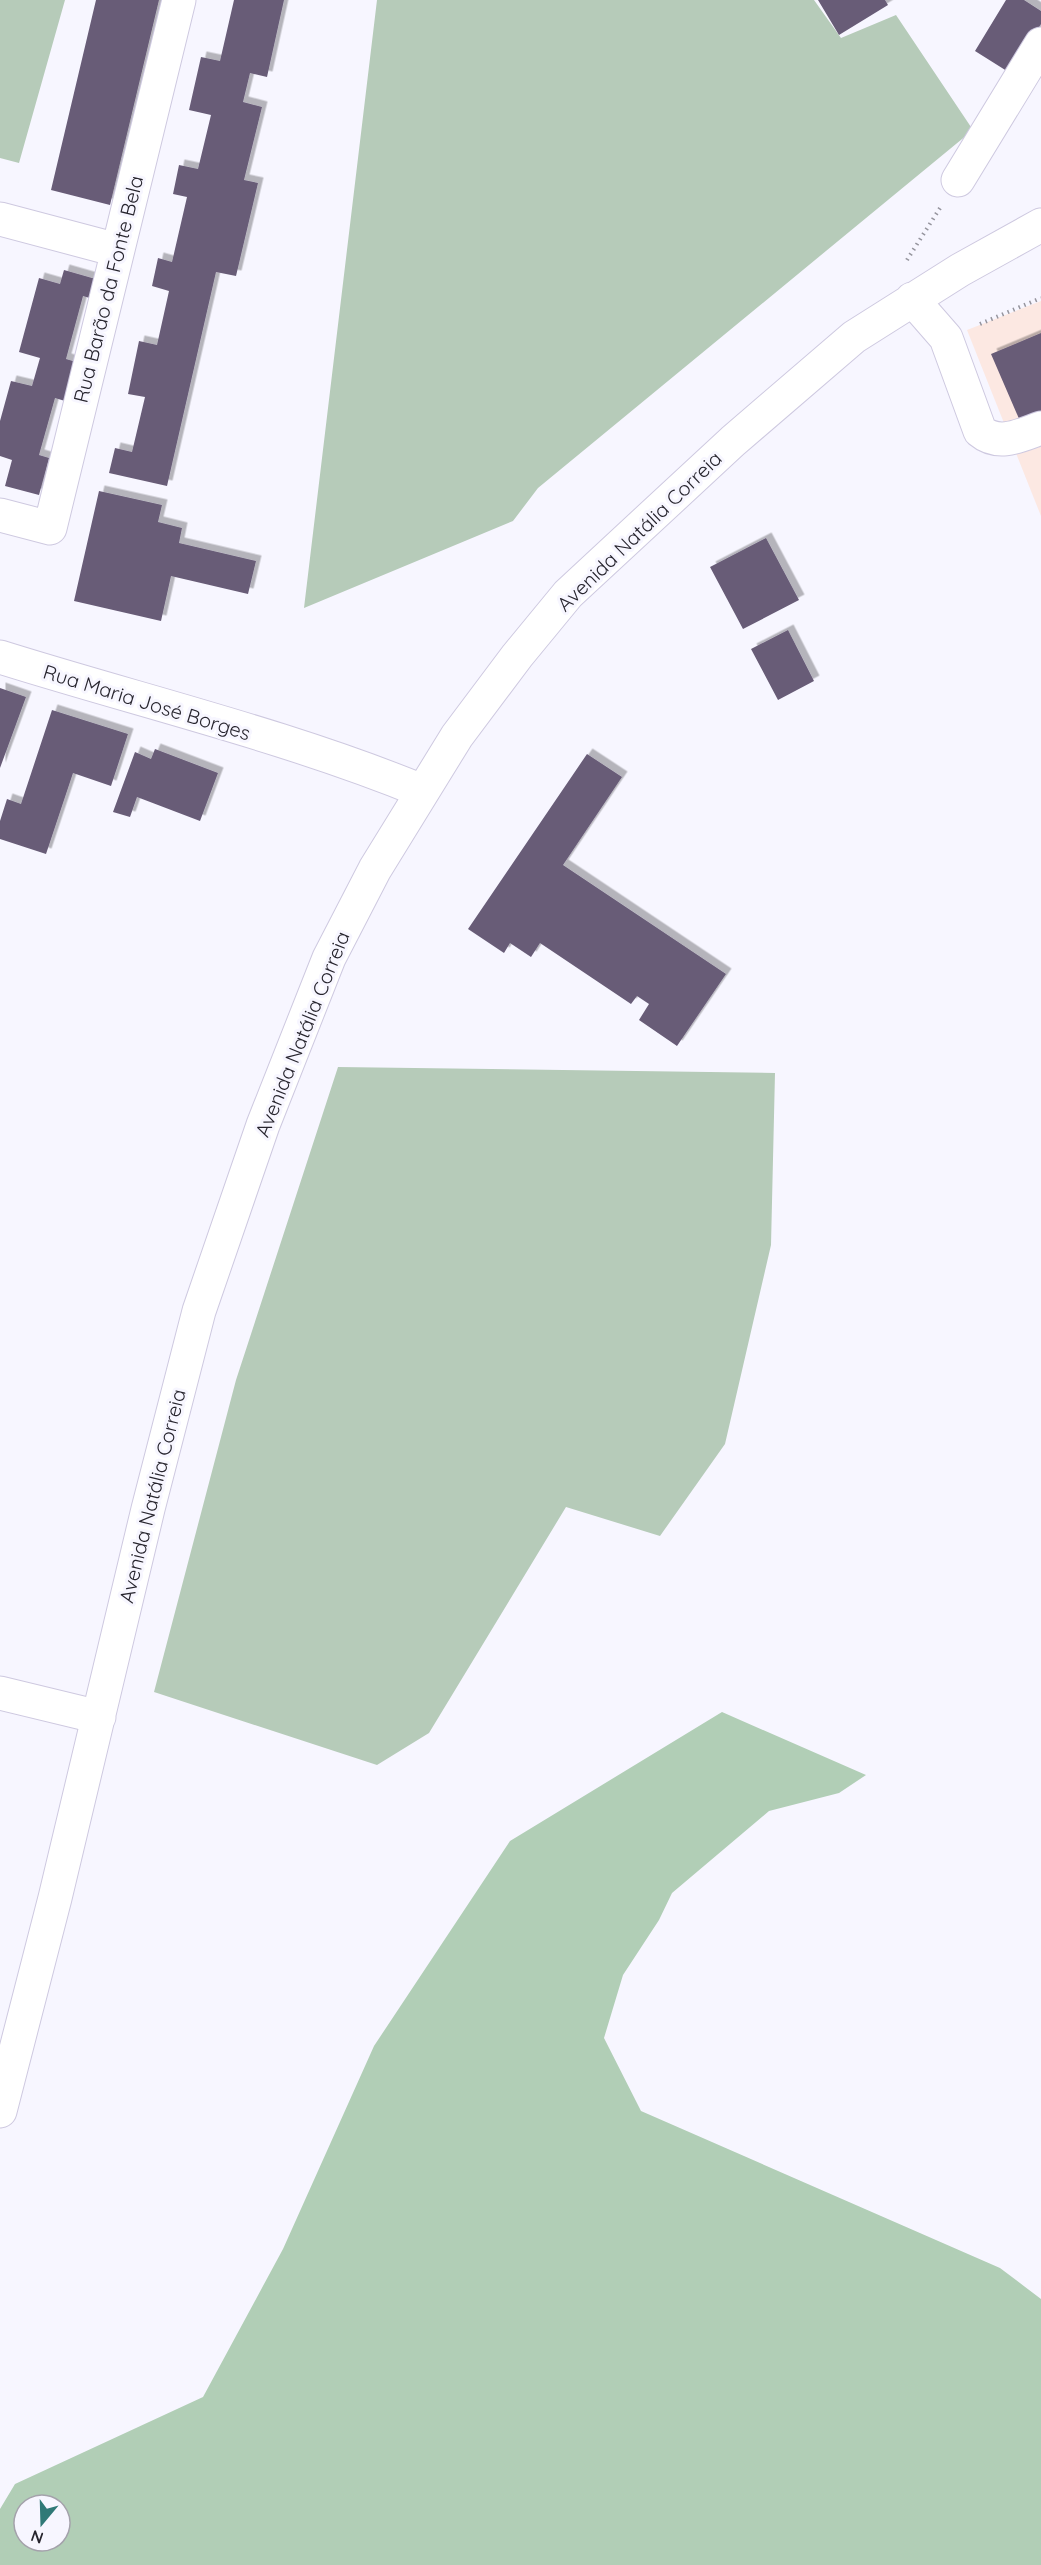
<svg xmlns="http://www.w3.org/2000/svg" width="1041" height="2565" font-family="Quicksand,sans-serif">
  <style>
    .education { fill: #fce8e2 }
    .green { fill: #b6cbb9 }
    .forest { fill: #b1ceb6; fill-rule: evenodd }
    .building { fill: #685c77; filter: url(#shadow) }
    .lines { fill: none; stroke-linecap: round; stroke-linejoin: round }
    .minor-casing { stroke: #cec9e0; stroke-width: 35 }
    .path { stroke: #96959e; stroke-width: 4; stroke-dasharray: 1.5 4.5; stroke-linecap: butt }
    .minor { stroke: #fff; stroke-width: 33 }
    .labels { text-anchor: middle; dominant-baseline: central; stroke-width: 6; stroke-linejoin: round; paint-order: stroke }
    .street-label { font-size: 20px; fill: #27252e; stroke: #f7f6ff }
  </style>
  <defs>
    <filter id="shadow"><feDropShadow dx="5.5" dy="-5.5" stdDeviation="0" flood-color="#0004"/></filter>
  </defs>
  <rect width="100%" height="100%" fill="#f7f6ff"/>
  <path class="education" d="M1041,301V516L967,330Z"/>
  <path class="green" d="M0,0H65L19,163L0,158Z
    M377,0H814L841,38L896,15L973,130L538,488L513,521L304,608Z
    M338,1067L775,1073L771,1245L725,1444L660,1536L566,1507L429,1733L377,1765L154,1692L236,1380Z"/>
  <path class="forest" d="M722,1712L866,1775L839,1793L769,1811L672,1893L659,1920L623,1975L604,2038L641,2111L1000,2268L1041,2299V2565H0V2509L15,2484L203,2397L283,2249L374,2046L510,1841ZM24,2505H60V2541H24Z"/>
  <path class="building" d="M96,0H159L110,205L51,190Z
    M234,0H284L267,77L250,73L243,102L262,107L244,180L258,183L236,276L216,272L167,486L109,473L115,448L132,452L145,397L128,394L139,341L157,345L169,291L152,286L158,258L172,262L187,197L173,194L179,165L198,169L211,115L189,110L201,57L220,61Z
    M818,0H885L888,5L839,35Z
    M1006,0H1024L1041,11V24L1010,73L975,51Z
    M64,270L99,280L93,299L83,296L66,359L76,362L65,401L55,398L39,455L49,458L39,495L5,486L12,460L0,456V421L11,381L32,386L40,358L19,352L39,278L60,284Z
    M1041,333V412L1020,421L991,354Z
    M99,491L162,505L158,522L182,528L179,543L256,561L248,594L171,576L161,621L74,601Z
    M766,538L799,600L743,629L710,567Z
    M788,630L814,681L778,700L751,649Z
    M0,688L26,697L0,768Z
    M52,710L128,734L111,786L73,773L46,854L0,839V821L7,799L21,804Z
    M155,749L218,773L200,821L137,797L130,817L113,812L135,752L151,759Z
    M587,754L622,777L563,865L726,974L677,1046L639,1020L649,1004L637,996L631,1004L540,943L531,957L510,943L504,953L468,929Z"/>
  <g class="lines">
    <defs>
      <path id="minor" d="M958,180L1041,44
        M0,219L117,250
        M912,299L946,338L980,431C999,447 1021,435 1041,428
        M0,515L50,528L179,0
        M0,657C140,701 285,735 422,791
        M0,1693L99,1717
        M0,2111L55,1898L148,1509L199,1311L263,1125L329,958L375,869L457,736L517,656L568,594L733,441L854,337L960,270L1041,225"/>
    </defs>
    <use href="#minor" class="minor-casing"/>
    <path class="path" d="M907,260L940,208
      M980,324L1041,298"/>
    <use href="#minor" class="minor"/>
  </g>
  <g class="labels">
    <g class="street-label">
      <text transform="translate(108 289) rotate(-76)">Rua Barão da Fonte Bela</text>
      <text transform="translate(639 531) rotate(-44)">Avenida Natália Correia</text>
      <text transform="translate(147 702) rotate(17)">Rua Maria José Borges</text>
      <text transform="translate(302 1034) rotate(-68)">Avenida Natália Correia</text>
      <text transform="translate(152 1496) rotate(-76)">Avenida Natália Correia</text>
    </g>
  </g>
  <g transform="translate(42 2523) rotate(199)"><circle r="28" fill="#f7f6ff" stroke="#a4a2ab" stroke-width="1.5"/>
  <path d="M0-4.5L10 22L0 15L-10 22Z" fill="#307977"/>
  <text y="-9" font-size="16" font-weight="bold" text-anchor="middle" fill="#27252e">N</text>
  </g>
</svg>
